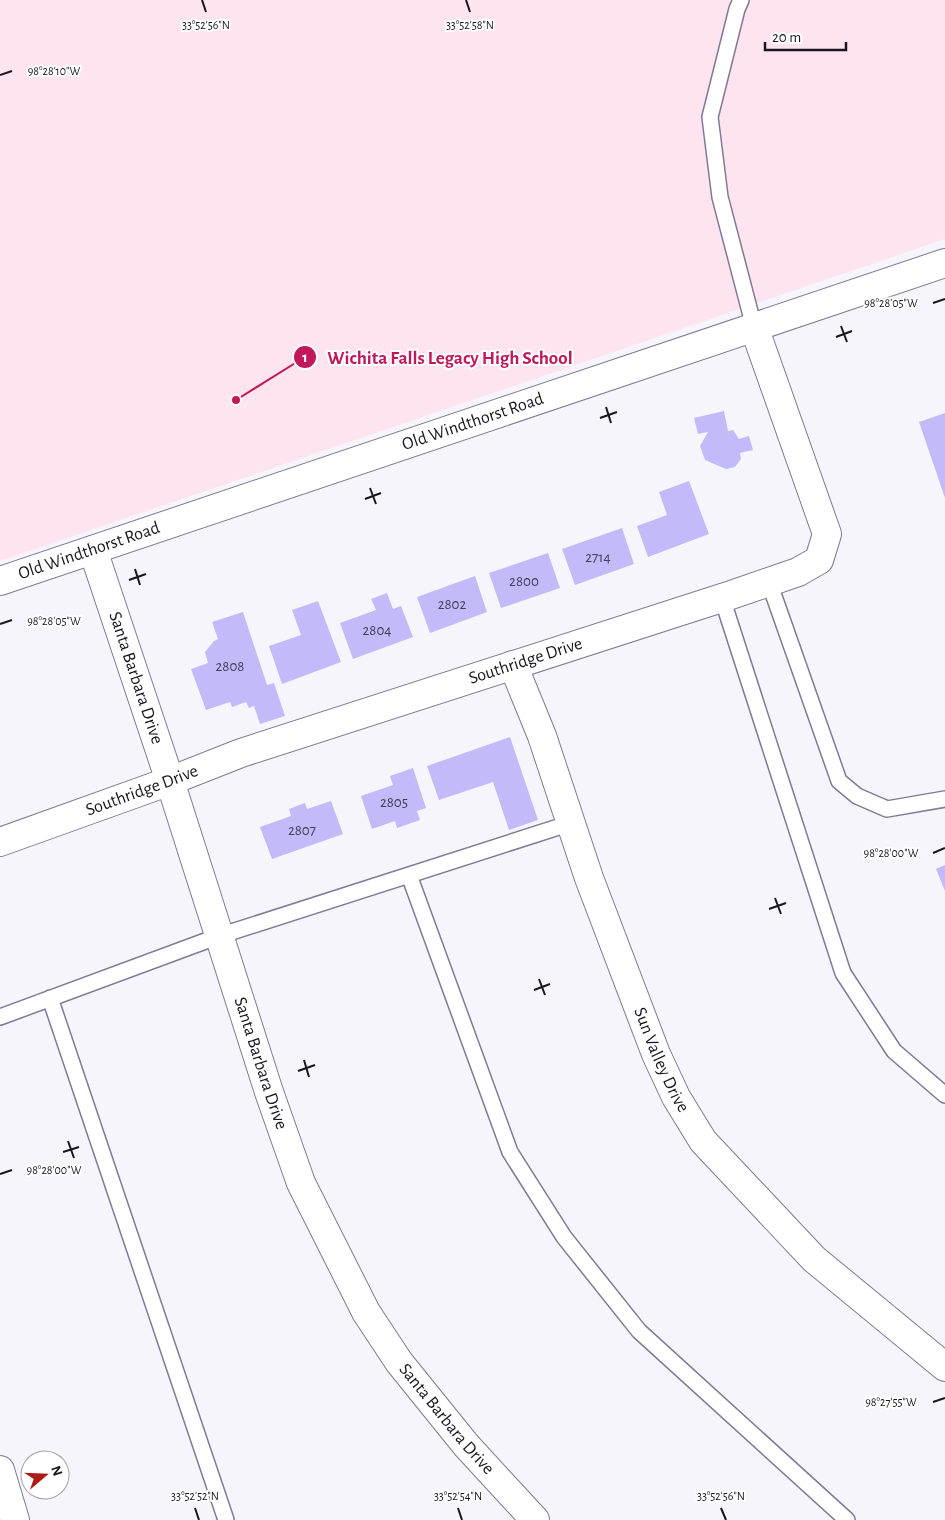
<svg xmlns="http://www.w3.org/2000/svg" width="945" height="1520" font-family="'Alegreya Sans',sans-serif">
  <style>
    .education { fill: #fde4ef }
    .building { fill: #c3baf9 }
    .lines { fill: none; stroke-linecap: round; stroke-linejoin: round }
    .service-casing { stroke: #7e7a98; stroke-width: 18 }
    .minor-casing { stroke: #7e7a98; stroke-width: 30 }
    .tertiary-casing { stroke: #7e7a98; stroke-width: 30 }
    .service { stroke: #fff; stroke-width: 15 }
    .minor { stroke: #fff; stroke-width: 28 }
    .tertiary { stroke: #fff; stroke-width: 28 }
    .ticks { fill: none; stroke: #171621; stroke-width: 2 }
    .labels { text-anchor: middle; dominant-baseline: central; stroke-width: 4; stroke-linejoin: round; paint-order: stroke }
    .number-label { font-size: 15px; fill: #423f57 }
    .street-label { font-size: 18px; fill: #171621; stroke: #fff }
    .ticks-label { font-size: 12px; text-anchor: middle; fill: #171621; stroke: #fff; stroke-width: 4; stroke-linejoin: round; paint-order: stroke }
    .leader { fill: none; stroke: #c2185b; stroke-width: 2 }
    .callout-dot { fill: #c2185b; stroke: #fff; stroke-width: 2 }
    .mark-label { font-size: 15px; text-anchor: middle; font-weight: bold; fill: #fff }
    .callout-label { font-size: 19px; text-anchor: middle; font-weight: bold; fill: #c2185b; stroke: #fff; stroke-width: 4; stroke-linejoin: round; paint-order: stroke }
  </style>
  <rect width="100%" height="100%" fill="#f6f5fc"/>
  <path class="education" d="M0,0H945V239L0,561Z"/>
  <path class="building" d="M724,411L728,431L733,430L739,439L749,436L753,450L740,453L741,459L735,467L726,469L705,460L700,446L708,432L698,434L694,418Z
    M945,413V498L919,422Z
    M689,481L709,534L648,557L637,526L667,515L659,492Z
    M622,528L634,564L575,585L562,549Z
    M548,553L560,588L501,608L489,573Z
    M475,576L487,612L430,633L417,597Z
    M387,593L393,609L401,606L413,637L353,659L340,623L376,610L371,599Z
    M318,601L341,662L282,684L269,646L301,635L292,610Z
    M243,612L267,685L274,683L285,716L260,724L254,706L249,708L246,702L232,707L230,702L206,710L191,669L208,663L205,652L214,641L218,639L212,622Z
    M510,737L538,820L509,830L493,782L439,800L427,766Z
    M413,768L426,808L417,811L420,820L397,828L395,821L372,829L361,796L393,785L390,776Z
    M331,801L343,834L272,859L260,827L291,816L289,809L305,803L307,809Z
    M945,865V891L936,869Z"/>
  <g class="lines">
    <defs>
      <path id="service" d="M741,0L737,9L710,117L720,197L754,327
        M769,582L839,781L857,796L887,809L945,799
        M722,598L843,973L894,1051L945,1095
        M409,875L510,1152L564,1237L639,1331L847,1520
        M50,998L226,1520
        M0,1017L219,936L571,823"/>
      <g id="minor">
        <path id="s1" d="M93,550L170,781L269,1092L301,1183L366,1312L399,1362L466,1445L535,1520"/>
        <path id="s2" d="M513,665L542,736L589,878L656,1054L676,1097L703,1141L814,1259L945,1367"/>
        <path id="s3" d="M0,842L170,781L241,753L731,595L798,572L819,560L827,534L754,327"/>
        <path d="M0,1470L15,1520"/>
      </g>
      <g id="tertiary">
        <path id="s4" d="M0,581L945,263"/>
      </g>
    </defs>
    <use href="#service" class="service-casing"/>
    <use href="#minor" class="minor-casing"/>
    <use href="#tertiary" class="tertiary-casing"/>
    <use href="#service" class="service"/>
    <use href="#minor" class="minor"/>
    <use href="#tertiary" class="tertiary"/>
  </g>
  <path class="ticks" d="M202,0L206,12M466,0L470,12M0,75L12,71M933,303L945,299M841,326L847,342M836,337L852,331M606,407L611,423M600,418L617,412M370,488L376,504M365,499L381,493M135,569L140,585M129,580L146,574M0,624L12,620M933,853L945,848M775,898L781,914M769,909L786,903M539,979L545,995M534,990L550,984M304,1060L309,1077M298,1071L315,1065M68,1141L74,1158M63,1152L79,1147M0,1174L12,1170M933,1402L945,1398M195,1508L199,1520M458,1508L462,1520M721,1508L726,1520"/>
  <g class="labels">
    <g class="number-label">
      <text x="598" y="557">2714</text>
      <text x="524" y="581">2800</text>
      <text x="452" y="604">2802</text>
      <text x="377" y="630">2804</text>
      <text x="230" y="666">2808</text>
      <text x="394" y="802">2805</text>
      <text x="302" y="830">2807</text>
    </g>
    <g class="street-label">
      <text stroke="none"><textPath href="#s4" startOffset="499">Old Windthorst Road</textPath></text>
      <text stroke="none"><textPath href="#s4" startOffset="94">Old Windthorst Road</textPath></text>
      <text stroke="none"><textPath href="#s3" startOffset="556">Southridge Drive</textPath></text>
      <text stroke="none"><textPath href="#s1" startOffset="135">Santa Barbara Drive</textPath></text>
      <text stroke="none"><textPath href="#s3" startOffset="151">Southridge Drive</textPath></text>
      <text stroke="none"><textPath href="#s2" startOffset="422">Sun Valley Drive</textPath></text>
      <text stroke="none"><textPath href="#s1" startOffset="540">Santa Barbara Drive</textPath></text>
      <text stroke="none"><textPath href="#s1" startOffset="945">Santa Barbara Drive</textPath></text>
    </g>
  </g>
  <g class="ticks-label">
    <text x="470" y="29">33°52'58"N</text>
    <text x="206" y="29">33°52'56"N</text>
    <text x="54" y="75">98°28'10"W</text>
    <text x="891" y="307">98°28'05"W</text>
    <text x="54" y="625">98°28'05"W</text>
    <text x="891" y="857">98°28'00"W</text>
    <text x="54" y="1174">98°28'00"W</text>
    <text x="891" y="1406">98°27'55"W</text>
    <text x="195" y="1500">33°52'52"N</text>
    <text x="458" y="1500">33°52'54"N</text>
    <text x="721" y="1500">33°52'56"N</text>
  </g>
  <path class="leader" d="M236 400L305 357"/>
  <g class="callout-dot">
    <circle cx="236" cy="400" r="5"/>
    <circle cx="305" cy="357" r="12"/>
  </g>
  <g class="mark-label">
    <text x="305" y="362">1</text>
  </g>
  <g class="callout-label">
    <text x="450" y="364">Wichita Falls Legacy High School</text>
  </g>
  <g transform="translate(45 1475) rotate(71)"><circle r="24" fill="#ffffff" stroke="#a2a2a6"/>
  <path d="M0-4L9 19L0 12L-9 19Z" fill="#ad1c14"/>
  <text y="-8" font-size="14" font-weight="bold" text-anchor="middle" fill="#171621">N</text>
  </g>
  <path d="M765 42v8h81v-8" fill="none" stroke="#171621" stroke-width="2.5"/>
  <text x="772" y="42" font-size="15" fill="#171621" stroke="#ffffff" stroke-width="4" paint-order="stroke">20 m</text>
</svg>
